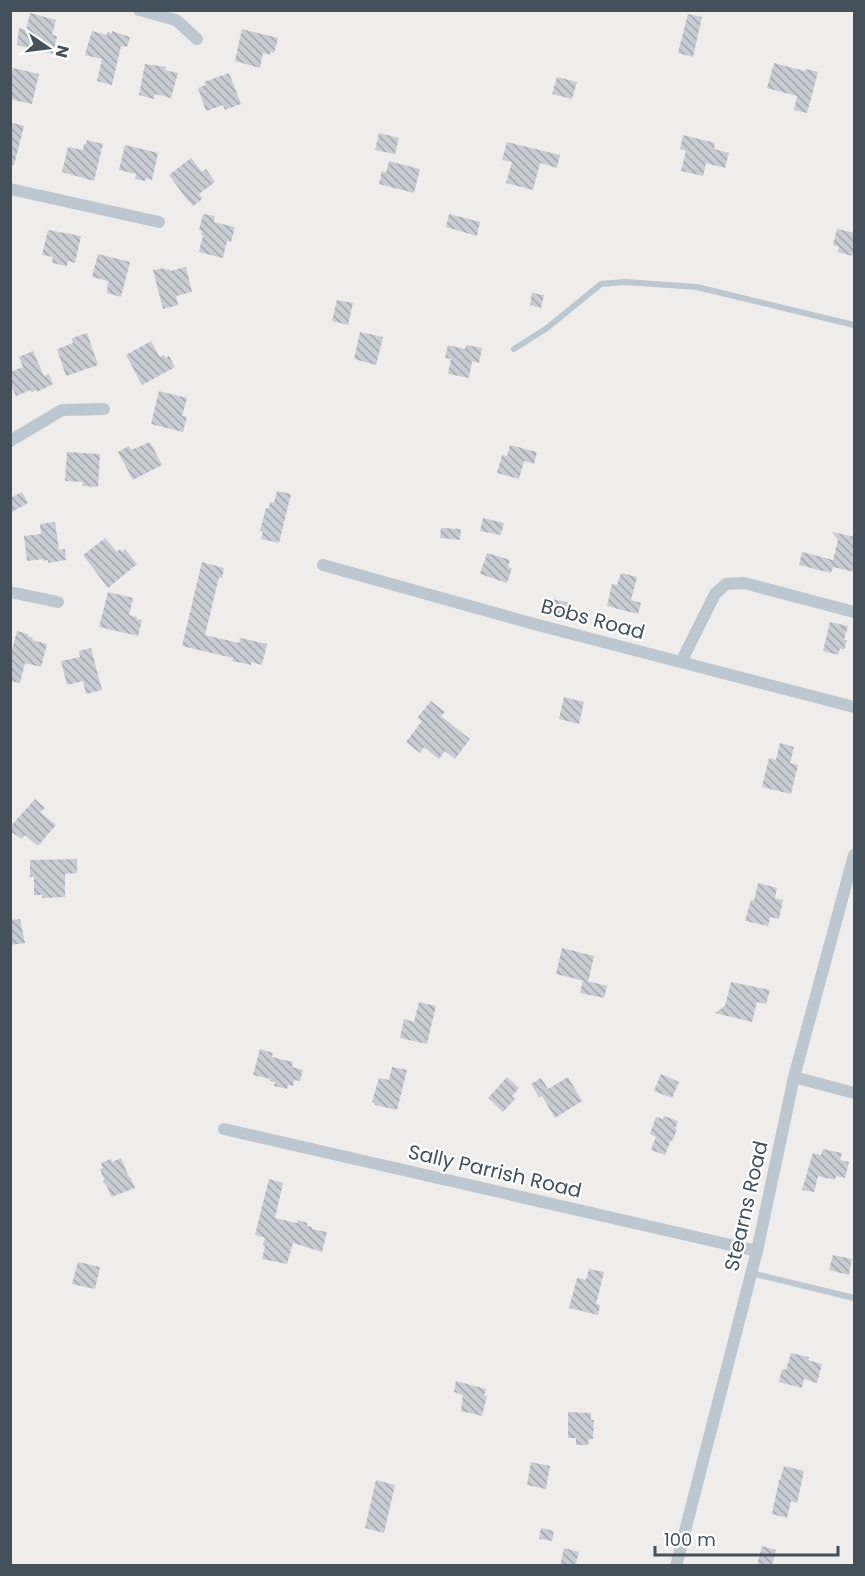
<svg xmlns="http://www.w3.org/2000/svg" width="865" height="1576" font-family="Poppins,sans-serif">
  <style>
    .building { fill: url(#building-back-hatch) }
    .lines { fill: none; stroke-linecap: round; stroke-linejoin: round }
    .lane { stroke: #bcc7d0; stroke-width: 6 }
    .street { stroke: #bcc7d0; stroke-width: 12 }
    .labels { text-anchor: middle; dominant-baseline: central; stroke-width: 4.5; stroke-linejoin: round; paint-order: stroke }
    .street-label { font-size: 20px; fill: #44505a; stroke: #fff }
  </style>
  <defs>
    <pattern id="building-back-hatch" width="6" height="6" patternUnits="userSpaceOnUse" patternTransform="scale(1.5)"><rect width="6" height="6" fill="#c8cbd1"/><path d="M-1 5l2 2M0 0l6 6M5-1l2 2" fill="none" stroke="#a4a7ad"/></pattern>
  </defs>
  <rect width="100%" height="100%" fill="#efecec"/>
  <path class="building" d="M30,13L56,20L52,35L57,36L53,54L17,45L19,28L26,30Z
    M688,14L702,17L693,57L678,53Z
    M242,29L278,38L274,53L270,52V55L263,53L260,68L235,61Z
    M92,31L107,35V32L112,33V31L130,37L127,47L121,46L112,85L97,81L102,59L85,55Z
    M774,63L805,71L806,69L818,72L807,113L794,110L797,96L767,88Z
    M145,64L166,67L165,70L178,73L171,98L155,94L154,99L139,95Z
    M13,68L39,74L32,104L10,99V77Z
    M229,73L241,104L225,110L223,105L206,111L198,88L206,85L204,82Z
    M557,77L577,82L572,99L552,94Z
    M10,122L24,126L14,165H10Z
    M379,133L399,138L395,154L375,150Z
    M683,135L715,143L714,149L729,153L725,168L706,163L703,176L681,171L686,151L680,149Z
    M87,140L103,144L94,181L62,172L68,147L83,150L84,144H86Z
    M507,142L560,155L557,168L540,163L533,190L506,183L512,162L502,160Z
    M125,145L158,153L152,180L146,178L145,181L135,179L136,174L119,170Z
    M191,158L202,172L206,169L215,182L199,194L202,199L193,206L190,202H189L169,175Z
    M389,161L420,169L414,193L379,184L382,171L386,173Z
    M203,214L215,216L214,222L235,227L231,242L227,241L223,258L199,252L203,235H201L202,231L199,230Z
    M449,214L480,222L477,236L446,227Z
    M837,229L855,233V246L852,256L838,252L839,247L833,245Z
    M48,230L81,236L75,263L68,261L67,266L52,263L53,257L42,255Z
    M98,254L130,262L121,297L107,293L108,281L92,277Z
    M186,267L192,292L176,296L178,305L163,309L153,270L165,268V270L169,269L170,271Z
    M532,293L544,295L541,308L530,305Z
    M337,300L353,303L348,325L332,321Z
    M360,332L383,337L376,365L354,359Z
    M87,333L98,365L66,376L57,349L73,343L72,338Z
    M151,341L160,357L164,355L166,358L169,356L175,367L142,385L126,355Z
    M448,345L465,349L466,345L482,348L479,363L472,361L469,378L448,374L451,359L445,358Z
    M33,351L44,376L49,374L53,384L37,392L36,390L32,392L31,390L16,396L10,383V372L23,367L19,357Z
    M159,391L187,398L182,416L187,417L183,432L151,424Z
    M150,442L162,465L133,480L118,452L129,446L131,450Z
    M510,445L537,452L534,464L524,461L519,479L497,473L502,455L507,456Z
    M67,452L100,454L98,487L82,486L83,482L65,481Z
    M277,491L291,494L279,543L261,539L263,531H260L266,508H269L270,502L274,503Z
    M22,492L28,503L10,513V498Z
    M483,518L504,523L501,535L480,531Z
    M55,522L59,550L65,549L66,560L48,563V560L43,561V559L27,561L24,536L41,534L40,524Z
    M441,528L461,529L460,540L440,538Z
    M832,532L855,537V572L833,567L831,573L799,565L802,552L833,560L838,540Z
    M105,538L117,552L120,549L122,552L125,549L137,564L108,588L83,555Z
    M487,553L510,560L508,567L512,568L507,583L480,574Z
    M202,562L224,568L222,578L219,577L205,635L239,643L240,638L267,644L262,665L251,662V665L232,661L233,658L182,646Z
    M621,573L637,577L631,600L641,603L638,614L607,606L612,584L617,585Z
    M108,592L133,598L129,615L137,617L136,619L142,620L138,636L99,627Z
    M552,599L574,604L570,619L548,613Z
    M830,622L848,626L844,640H847L844,650L840,648L838,655L823,651Z
    M17,631L28,634V636L33,638L32,640L47,644L41,667L25,663L20,683L10,681V657Z
    M91,648L102,690L86,694L83,681L67,685L61,661L80,657L79,651Z
    M564,697L584,702L579,724L559,719Z
    M431,701L445,712L441,716L470,739L455,759L445,751L439,759L424,747L420,753L406,742L422,721L417,718Z
    M780,743L794,747L790,763L798,765L791,794L762,787L769,758L776,760Z
    M35,799L45,808L40,812L56,825L38,846L25,835L22,839L10,831V827Z
    M77,859V873L65,874V897L42,898V895H34V877H30V860Z
    M758,883L777,888L775,898L783,900L779,919L770,917L768,926L745,921L751,900L754,901Z
    M20,919L25,943L10,945V920Z
    M562,948L594,956L588,982L556,974Z
    M583,980L607,986L604,998L580,993Z
    M731,982L770,990L766,1004L757,1002L752,1022L715,1013L725,1006Z
    M419,1002L436,1006L427,1044L400,1038L404,1019L414,1022Z
    M260,1049L273,1053L272,1057L293,1062L292,1067L303,1070L300,1081L294,1080L293,1086L288,1085L287,1089L274,1086L275,1082L270,1081L271,1079L253,1075Z
    M392,1067L407,1070L397,1110L375,1105V1103L372,1102L379,1078L389,1080Z
    M661,1074L679,1082L672,1098L654,1091Z
    M507,1077L519,1088L512,1096L515,1099L503,1112L488,1098Z
    M568,1077L582,1101L555,1118L542,1096L539,1097L531,1084L541,1078L548,1089Z
    M664,1116L678,1121L675,1129L677,1130L672,1141L671,1140L665,1155L651,1150L656,1137L650,1134L656,1117L663,1119Z
    M823,1149L842,1153L840,1160L849,1162L845,1178L836,1176L835,1180L818,1176L814,1192L802,1190L813,1153L821,1155Z
    M121,1158L129,1177H130L135,1188L111,1197L107,1186L103,1182L104,1179L100,1169L103,1168L101,1163L111,1159L112,1162Z
    M269,1179L283,1183L275,1218L297,1223L298,1220L307,1223V1226L312,1227V1229L327,1232L322,1252L293,1243L287,1264L262,1259L265,1246L263,1245L265,1238L255,1235Z
    M833,1255L852,1259L849,1275L829,1270Z
    M78,1262L100,1267L95,1289L72,1284Z
    M589,1269L604,1272L596,1304L600,1305L598,1315L569,1308L577,1278L586,1280Z
    M791,1353L809,1357L808,1360L822,1364L817,1383L804,1379L802,1388L779,1382L782,1369L786,1370Z
    M456,1381L486,1389L484,1396H487L482,1416L461,1411L463,1395L454,1392Z
    M568,1412L591,1413V1420H594L593,1439H589L588,1445H576V1438H568Z
    M531,1462L550,1466L546,1489L527,1485Z
    M784,1466L804,1471L797,1503L791,1501L787,1518L772,1514L779,1480H780Z
    M376,1480L395,1485L384,1533L365,1528Z
    M541,1528L554,1531L552,1541L539,1539Z
    M762,1546L776,1550L772,1566H757Z
    M564,1548L579,1552L575,1566H560Z"/>
  <g class="lines">
    <path class="lane" d="M514,349L547,328L601,284L625,282L697,287L854,325
      M751,1273L854,1298"/>
    <path class="street" d="M139,10L176,20L197,39
      M10,189L159,222
      M10,441L62,410L104,409
      M323,565L534,624L854,707
      M10,592L58,602
      M681,662L715,594L726,584L744,583L854,612
      M794,1077L854,1093
      M224,1129L757,1251
      M676,1566L757,1251L794,1077L854,855"/>
  </g>
  <g class="labels">
    <g class="street-label">
      <text transform="translate(593 619) rotate(15)">Bobs Road</text>
      <text transform="translate(495 1171) rotate(13)">Sally Parrish Road</text>
      <text transform="translate(746 1206) rotate(-77)">Stearns Road</text>
    </g>
  </g>
  <rect width="865" height="1576" fill="none" stroke="#44505a" stroke-width="24"/>
  <g transform="translate(48 48) rotate(104)" stroke="#ffffff" stroke-width="4.5" paint-order="stroke">
  <path d="M0-4.5L10 22L0 15L-10 22Z" fill="#44505a"/>
  <text y="-9" font-size="16" font-weight="bold" text-anchor="middle" fill="#44505a">N</text>
  </g>
  <path d="M655 1546v9h183v-9" fill="none" stroke="#44505a" stroke-width="3"/>
  <text x="664" y="1546" font-size="18" fill="#44505a" stroke="#ffffff" stroke-width="4.5" paint-order="stroke">100 m</text>
</svg>
